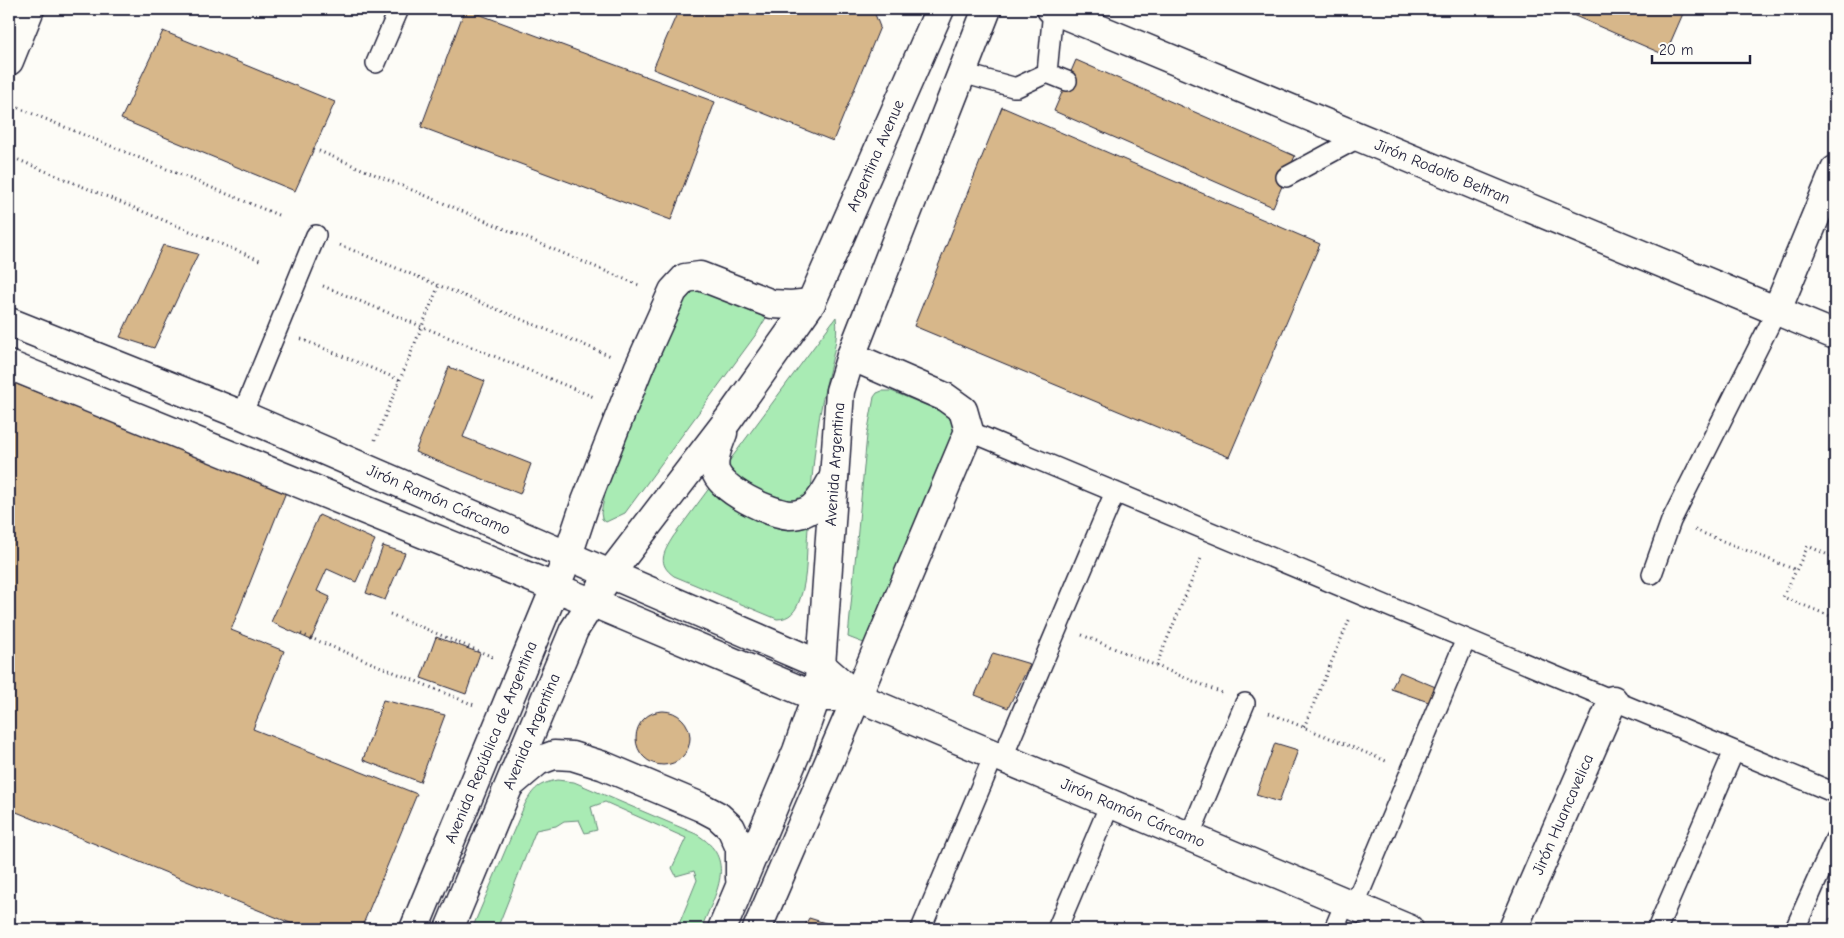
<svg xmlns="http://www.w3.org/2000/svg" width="1844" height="938" font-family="'Comic Neue',sans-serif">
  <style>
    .green { fill: #a9ebb4; stroke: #668678 }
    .building { fill: #d7b78a; stroke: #22223b }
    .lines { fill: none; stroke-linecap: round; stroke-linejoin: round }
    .lane-casing { stroke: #22223b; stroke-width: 22 }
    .street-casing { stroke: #22223b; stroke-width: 31 }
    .secondary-casing { stroke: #22223b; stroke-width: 31 }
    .path { stroke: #22223b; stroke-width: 3; stroke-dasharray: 1 4; stroke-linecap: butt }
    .lane { stroke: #fdfcf7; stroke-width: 19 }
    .street { stroke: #fdfcf7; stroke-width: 28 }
    .secondary { stroke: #fdfcf7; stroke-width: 28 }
    .labels { text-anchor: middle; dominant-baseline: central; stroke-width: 4; stroke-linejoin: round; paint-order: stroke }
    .street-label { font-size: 16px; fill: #22223b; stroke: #fdfcf7 }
  </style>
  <rect width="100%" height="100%" fill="#fdfcf7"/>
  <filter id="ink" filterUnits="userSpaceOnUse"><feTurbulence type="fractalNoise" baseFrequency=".02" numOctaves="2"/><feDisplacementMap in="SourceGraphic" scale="10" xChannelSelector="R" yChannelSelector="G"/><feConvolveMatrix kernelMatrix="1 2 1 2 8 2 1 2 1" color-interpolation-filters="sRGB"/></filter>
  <g filter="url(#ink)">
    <path class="green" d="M689,284L767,316L757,333L625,513L606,522L602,519L601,513L612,461Z
      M836,317C839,338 832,359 827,380C815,429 812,478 808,528C806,551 808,577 800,599C796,611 790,619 777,619L674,576C657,564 663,553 673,537Z
      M882,391H891L945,413L952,422L954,431L869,645L848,637L867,435L874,397L877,393Z
      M557,780L574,782L696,834C739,859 715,894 701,929H677L697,880L694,871L676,876L672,868L686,838L605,802L591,807L597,830L585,833L579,820L564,821L556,826L536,830L497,929H472L525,804C534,788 538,784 557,780Z"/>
    <path class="building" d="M465,9L715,102L671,220L421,127Z
      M679,9H873L880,27L833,141L653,69Z
      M1570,9H1685L1665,55L1568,13Z
      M163,31L335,102L295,191L121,119Z
      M1076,60L1295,156L1273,207L1054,111Z
      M1002,107L1320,244L1229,457L914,326Z
      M163,245L198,254L154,348L120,337Z
      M449,367L485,381L463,437L531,464L520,494L415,452Z
      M9,381L286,492L231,630L284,651L253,729L417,794L361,929H305L9,809Z
      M319,515L375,540L356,582L327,569L317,591L330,597L311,640L271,622Z
      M383,546L405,553L385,600L366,593Z
      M436,637L480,653L466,694L421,678Z
      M993,653L1030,664L1008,708L975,695Z
      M1400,672L1445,691L1440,706L1391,689Z
      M383,700L445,715L420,782L363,760Z
      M636 738a27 27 0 1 1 54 0a27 27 0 1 1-54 0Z
      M1275,743L1298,750L1279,802L1256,795Z
      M809,918L845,929H803Z
      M1196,924L1212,929H1194Z"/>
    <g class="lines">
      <defs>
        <path id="lane" d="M376,63L399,9
          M962,73L1013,87H1017L1047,73L1067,81
          M1047,73L1053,10
          M1286,177L1360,137
          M242,415L316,235
          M969,431L1835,793
          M1652,574L1671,521L1777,310
          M1002,759L1115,492
          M1189,837L1245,703
          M1354,906L1466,639
          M921,929L994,755
          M1057,929L1110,804
          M1334,929L1345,903
          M1657,929L1734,751
          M1795,929L1835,839"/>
        <g id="street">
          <path id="s1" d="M1051,9L1835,335"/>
          <path d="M9,61L30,9"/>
          <path d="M1777,310L1835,170"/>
          <path d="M851,356L945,397L963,410L969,431L857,697"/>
          <path d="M568,555L585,504L639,367L673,291L685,278L700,276L772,304L791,305L811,303"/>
          <path id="s2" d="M1513,929L1613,700"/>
        </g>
        <g id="secondary">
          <path id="s3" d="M9,322L242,415L821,665L857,697L1409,929"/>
          <path d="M9,365L591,602L816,697H834"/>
          <path d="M723,433C719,444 712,458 715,470C721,491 770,513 790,515C794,515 800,514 805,512C819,507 827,489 834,477"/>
          <path d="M512,783L538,761L554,755L572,756L604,766L701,807L718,816L731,828L740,848V878"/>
          <path id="s4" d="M414,929L562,571"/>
          <path id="s5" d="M449,929L574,630L610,574L728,420L811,303L940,9"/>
          <path id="s6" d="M722,929L797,751L816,697L821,665L824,625L840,391L851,356L987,9"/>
          <path d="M757,929L857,697"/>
        </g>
      </defs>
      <use href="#lane" class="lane-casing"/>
      <use href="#street" class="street-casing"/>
      <use href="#secondary" class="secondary-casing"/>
      <path class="path" d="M9,104L278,215
        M319,151L641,286
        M9,156L262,261
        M340,245L611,356
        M323,286L594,397
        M301,339L400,380
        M375,440L439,285
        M1695,530L1796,570
        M1835,558L1808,546L1783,597L1835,618
        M390,614L493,657
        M301,634L474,705
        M1082,635L1222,693
        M1156,666L1202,556
        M1269,713L1386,761
        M1304,727L1350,618
        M1829,919L1835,922"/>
      <use href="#lane" class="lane"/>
      <use href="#street" class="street"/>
      <use href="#secondary" class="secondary"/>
    </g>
  </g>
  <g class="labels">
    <g class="street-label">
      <text stroke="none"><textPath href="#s5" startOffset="889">Argentina Avenue</textPath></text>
      <text stroke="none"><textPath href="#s1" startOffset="424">Jirón Rodolfo Beltran</textPath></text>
      <text stroke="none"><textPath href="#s6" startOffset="484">Avenida Argentina</textPath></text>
      <text stroke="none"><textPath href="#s3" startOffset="465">Jirón Ramón Cárcamo</textPath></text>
      <text stroke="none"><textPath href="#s5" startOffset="214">Avenida Argentina</textPath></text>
      <text stroke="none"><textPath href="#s4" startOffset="202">Avenida República de Argentina</textPath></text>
      <text stroke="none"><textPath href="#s3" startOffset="1229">Jirón Ramón Cárcamo</textPath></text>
      <text stroke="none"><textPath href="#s2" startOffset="125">Jirón Huancavelica</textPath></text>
    </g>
  </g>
  <rect width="1844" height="938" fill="none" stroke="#fdfcf7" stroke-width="30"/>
  <rect x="15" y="15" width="1814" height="908" fill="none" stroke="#22223b" stroke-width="2" filter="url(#ink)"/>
  <path d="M1652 55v8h98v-8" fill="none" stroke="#22223b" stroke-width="2.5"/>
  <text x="1659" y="55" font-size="15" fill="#22223b" stroke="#fdfcf7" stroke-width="4" paint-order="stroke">20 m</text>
</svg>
